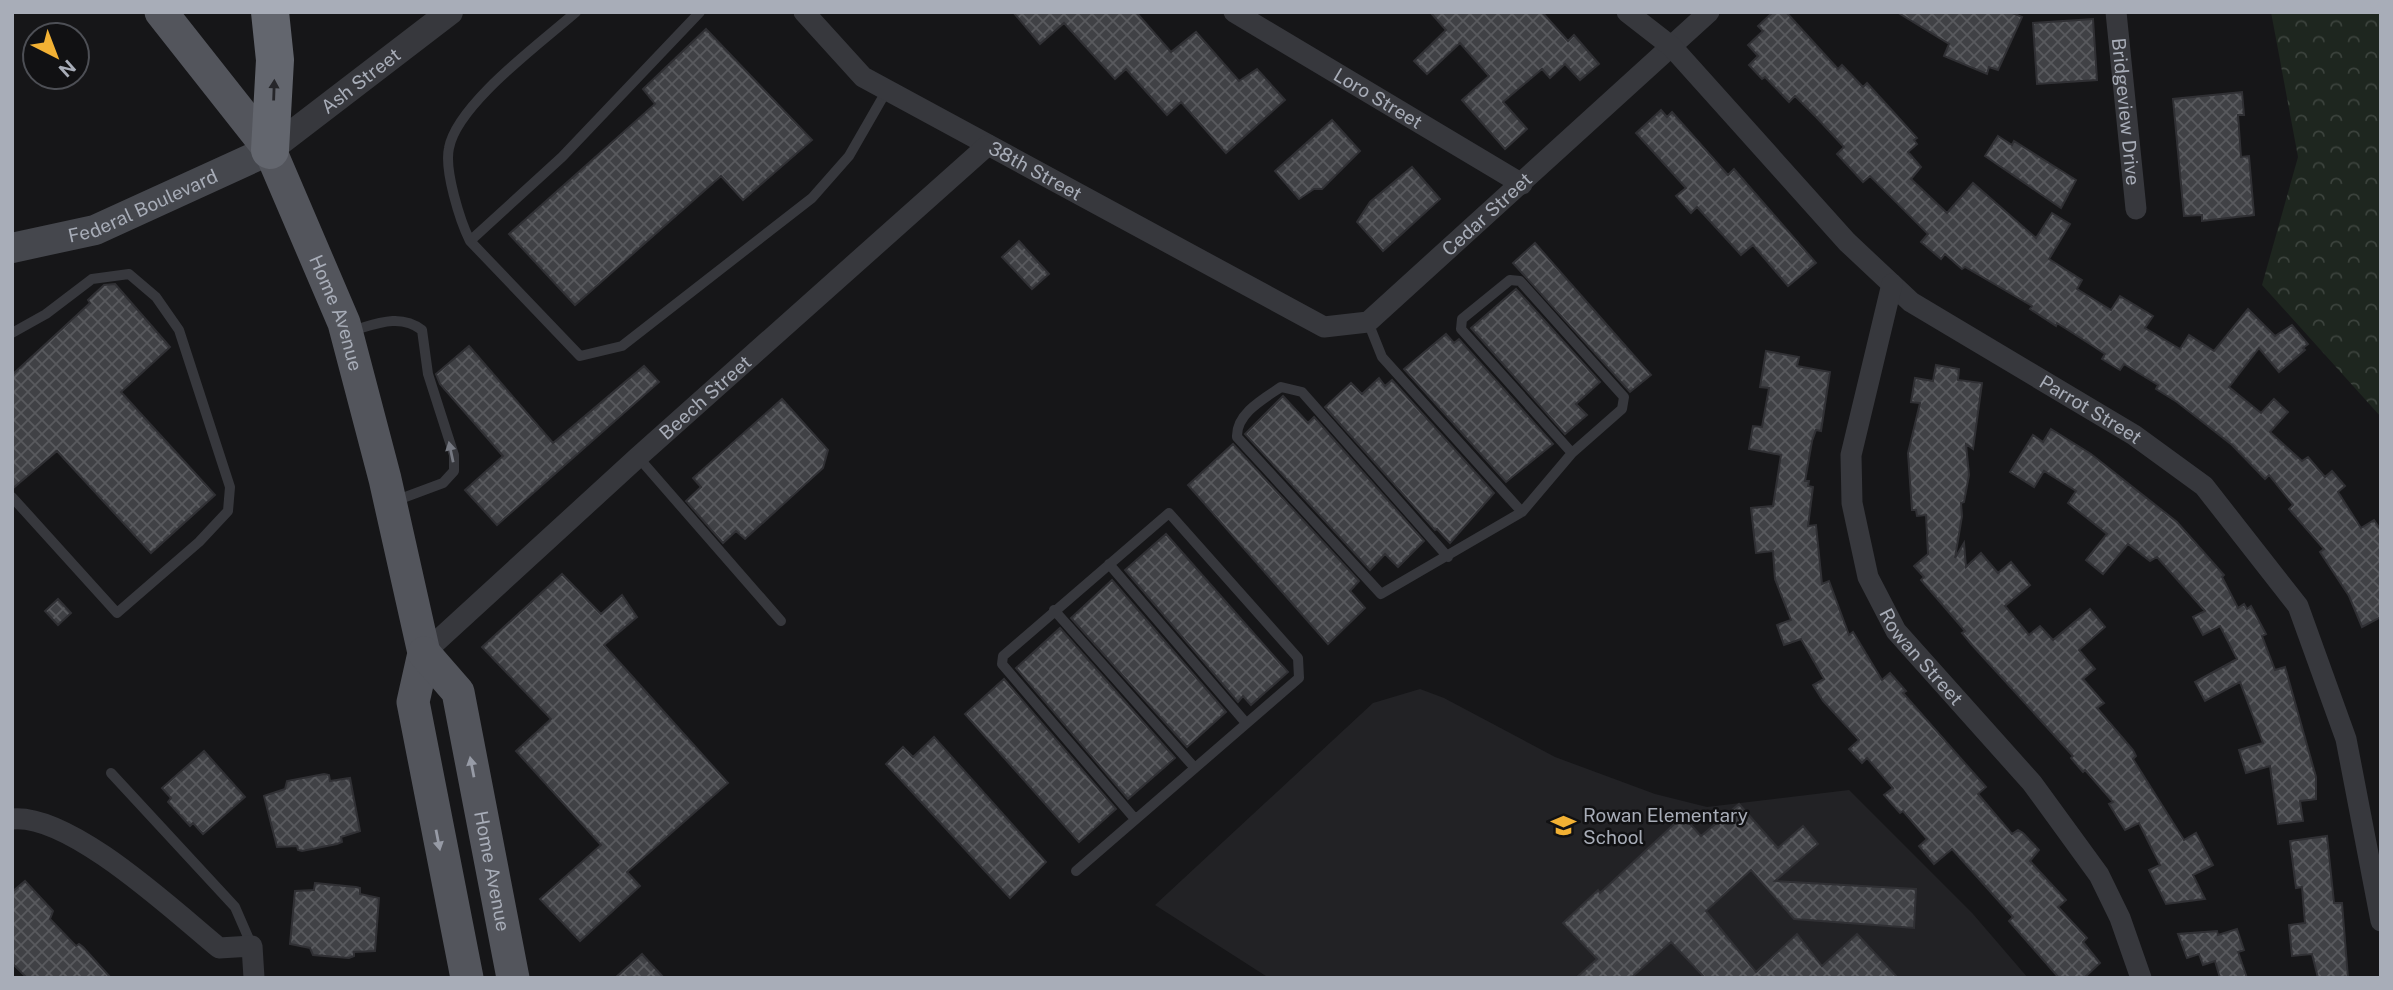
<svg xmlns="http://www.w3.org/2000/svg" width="2393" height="990" font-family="'Public Sans',sans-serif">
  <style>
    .built { fill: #222225 }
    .forest { fill: url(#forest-crowns) }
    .building { fill: url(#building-cross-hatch); stroke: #303034; stroke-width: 2 }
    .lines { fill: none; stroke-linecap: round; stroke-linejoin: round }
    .service { stroke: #37383d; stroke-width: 10 }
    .minor { stroke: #37383d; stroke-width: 21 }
    .tertiary { stroke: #37383d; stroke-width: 26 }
    .secondary { stroke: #45474d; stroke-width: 30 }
    .primary { stroke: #53555c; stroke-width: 33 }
    .motorway { stroke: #63666e; stroke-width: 38 }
    .oneway { fill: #26262a }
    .oneway2 { fill: #757881 }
    .oneway3 { fill: #979ba6 }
    .labels { text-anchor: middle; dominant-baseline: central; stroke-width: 5; stroke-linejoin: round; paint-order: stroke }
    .street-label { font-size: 19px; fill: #a8adb8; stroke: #111113 }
    .poi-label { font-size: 19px; fill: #a8adb8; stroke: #111113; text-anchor: start }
  </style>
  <defs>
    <pattern id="forest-crowns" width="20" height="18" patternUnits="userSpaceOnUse" patternTransform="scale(1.75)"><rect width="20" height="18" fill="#1e261f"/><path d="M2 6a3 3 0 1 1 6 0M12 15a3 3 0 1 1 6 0" fill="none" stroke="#3c433d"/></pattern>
    <pattern id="building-cross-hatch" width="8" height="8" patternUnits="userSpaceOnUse" patternTransform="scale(1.75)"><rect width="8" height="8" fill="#404145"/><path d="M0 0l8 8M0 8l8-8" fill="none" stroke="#595a5e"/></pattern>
  </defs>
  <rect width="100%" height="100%" fill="#161618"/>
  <path class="built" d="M1420,689L1444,698L1555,757L1655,794L1707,807L1849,790L1973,914L2028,978H1269L1155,905L1373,703Z"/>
  <path class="forest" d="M2271,12H2381V417L2262,285L2298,157Z"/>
  <path class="building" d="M1013,12H1136L1171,52L1196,32L1239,81L1257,69L1285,100L1226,153L1181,102L1167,115L1126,69L1115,79L1064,23L1040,44Z
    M1430,12H1542L1568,41L1574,35L1599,64L1580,80L1565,64L1550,78L1542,69L1503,102L1527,129L1505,149L1462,100L1489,76L1460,43L1427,74L1414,61L1446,30Z
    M1773,12H1786L1838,69L1842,65L1863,87L1867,83L1898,117L1917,138L1914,140L1917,144L1908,152L1921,167L1911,179L1947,213L1973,183L2036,238L2052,213L2070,224L2049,259L2082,280L2077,289L2111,310L2120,296L2153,316L2145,328L2180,349L2189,335L2214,351L2248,309L2275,336L2292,325L2308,344L2303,348L2305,350L2279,372L2259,348L2229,387L2261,413L2274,399L2288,412L2270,432L2302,461L2308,457L2325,477L2332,471L2345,486L2338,492L2361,528L2374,520L2381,530V617L2362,627L2349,596L2320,552L2324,549L2289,509L2293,505L2269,475L2265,479L2232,445L2177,402L2156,389L2158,385L2124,364L2120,370L2102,359L2105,354L2093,346L2057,323L2056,326L2030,309L2032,306L1965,267L1962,269L1945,254L1941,259L1921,242L1928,234L1870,176L1863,182L1837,154L1844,147L1817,118L1795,96L1789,102L1765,77L1762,79L1749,65L1758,56L1748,45L1763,31L1758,26Z
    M1897,12H2010L2022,17L1998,70L1989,67L1987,74L1944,56L1949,44Z
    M2093,19L2097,80L2037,84L2033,23Z
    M706,29L812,140L743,200L721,176L575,305L509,234L655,104L643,89Z
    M2242,92L2244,115H2238L2241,157L2249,156L2254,215L2202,221V215L2184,216L2173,99Z
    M1661,110L1667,117L1672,112L1728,175L1734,169L1816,263L1788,286L1753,245L1741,255L1697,207L1691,213L1676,196L1686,188L1636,133Z
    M1332,120L1360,151L1322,189H1314L1299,199L1275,171Z
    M1998,136L2012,145L2014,141L2076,180L2061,208L1985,156Z
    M1412,167L1440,199L1383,251L1357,222L1370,202Z
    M1019,241L1049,274L1032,289L1002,257Z
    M1535,243L1651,375L1630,392L1513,263Z
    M115,284L170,347L121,392L215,495L151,553L57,451L12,489V375L90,303L88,300L104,285Z
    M1516,289L1600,382L1576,404L1587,415L1565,434L1471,328Z
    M1446,334L1454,343L1459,339L1553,444L1506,482L1404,369Z
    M469,346L553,443L644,366L659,382L497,525L465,490L503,456L440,384L436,374Z
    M1766,351L1799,357L1797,366L1830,372L1821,431L1816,430L1812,441L1805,481H1809L1808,486L1813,487L1808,526L1816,525L1822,584L1829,581L1849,635L1853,632L1882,680L1890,673L1906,691L1903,693L1986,787L1978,794L2012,834L2018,830L2023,833L2039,850L2030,861L2066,900L2058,907L2087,938L2083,942L2100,963L2084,978H2059L2009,921L2013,917L1952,849L1934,864L1919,846L1927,839L1903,811L1900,813L1884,795L1893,788L1867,758L1862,763L1849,749L1859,740L1823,701L1813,685L1824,679L1801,639L1784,645L1777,625L1791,620L1775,579L1773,551L1756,553L1751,508L1773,506L1781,455L1749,449L1753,426L1762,427L1769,388L1760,387Z
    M1936,365L1959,369L1958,380L1982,383L1973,449L1966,444L1969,475L1964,502L1961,503L1962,516L1955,558L1964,543L1966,567L1981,553L1998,573L2011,562L2030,585L2005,606L2029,635L2040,626L2053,640L2090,609L2105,627L2079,650L2095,669L2083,679L2104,703L2097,708L2133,750L2136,756L2133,759L2184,840L2196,833L2213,865L2193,875L2205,899L2166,904L2149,870L2160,865L2139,823L2125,830L2109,804L2113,802L2085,770L2083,772L2071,758L2073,756L1972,645L1962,633L1965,631L1921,580L1924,577L1914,566L1928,554L1926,515L1917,516L1916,510H1912L1908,453L1920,403L1911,402L1915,378L1933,381Z
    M1379,378L1385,386L1392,380L1494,493L1450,543L1437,529L1435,530L1325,407L1351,383L1362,394Z
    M1283,396L1308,423L1314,417L1424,541L1398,567L1385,554L1370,570L1245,434Z
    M782,399L828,450L823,468L745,539L736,531L723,543L686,501L701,487L693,478Z
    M2051,429L2091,454L2177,522L2224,575L2222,577L2238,608L2244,604L2247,609L2251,606L2266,634L2262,636L2275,670L2285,667L2316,777V799L2300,801L2303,821L2278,824L2270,766L2246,773L2239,750L2263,743L2240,682L2205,701L2195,682L2237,659L2220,626L2203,635L2193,617L2205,611L2157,557L2150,561L2128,544L2103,574L2086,560L2107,534L2068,503L2076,491L2044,471L2034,487L2010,472L2033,435L2043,442Z
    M1233,444L1359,581L1350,591L1365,608L1328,644L1188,485Z
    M1166,534L1288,672L1251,705L1243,696L1238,702L1125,570Z
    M562,574L601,614L622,595L637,617L604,645L728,783L627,872L640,886L580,941L540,899L601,845L516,751L551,719L482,647Z
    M1112,580L1226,712L1187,747L1071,618Z
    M58,599L71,613L58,625L45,611Z
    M1060,628L1175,758L1128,799L1016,668Z
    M1004,679L1116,809L1079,842L965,714Z
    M934,737L1046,862L1010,898L886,764L903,747L913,757Z
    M204,751L245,797L203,834L193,823L190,826L168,802L171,798L162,788Z
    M324,774L329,775L330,781L350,778L360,831L341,837L342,842L337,844L302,851L298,850L297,846L277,847L264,796L285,789L287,781Z
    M1739,804L1778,848L1803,826L1818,844L1775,881L1916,889L1914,928L1794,919L1751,870L1706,911L1756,972L1797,934L1822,966L1857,934L1898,978H1705L1671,942L1631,978H1576L1597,959L1563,923L1598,890L1600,893L1683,816L1701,836Z
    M2327,836L2334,903H2342L2348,978H2318L2312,954L2292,956L2289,925L2305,923L2302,887L2296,888L2290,841Z
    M25,881L53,911L50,919L76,946L79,944L83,947L111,978H27L12,963V892Z
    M315,883L356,887L360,888V894L379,898L375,951L354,952V956L349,958L313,955L310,948L290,944L295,891L314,890Z
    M2237,929L2244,950L2238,952L2247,978H2220L2215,961L2203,965L2199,954L2187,958L2178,934L2217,931L2218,935Z
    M642,954L664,978H615Z"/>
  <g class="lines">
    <path class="service" d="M576,12C542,42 457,104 449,148C444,170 460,221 470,241L562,157L700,12
      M470,241L580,356L622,346L812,198L849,156L887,90
      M1368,322L1382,357L1522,512L1572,453L1622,409L1624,397L1520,281L1510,280L1462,319L1461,329L1572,453
      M351,331C376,324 400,313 422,330L428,374L454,455V471L443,483L392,502
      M12,333L46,314L92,279L129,274L156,297L179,330L230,487L228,511L199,542L117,613L12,497
      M638,457L781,621
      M1448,557L1302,392L1281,387C1263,399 1236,414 1237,437L1381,594L1522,512
      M1109,564L1246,723
      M1054,610L1194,767
      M111,773L235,907L252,946
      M1076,871L1299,678L1298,658L1169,513L1003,656L1002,664L1135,819"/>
    <g class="minor">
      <path id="s1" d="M804,12L863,77L1324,327L1368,322L1709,12"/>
      <path id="s2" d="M1234,12L1522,184"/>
      <path id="s3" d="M1627,12L1672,47L1847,242L1911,302L2134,435L2204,486L2298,606L2346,739L2381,921"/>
      <path id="s4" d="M2116,12L2136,209"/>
      <path id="s5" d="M1892,284L1851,455L1852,503L1868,577L1896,631L2032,783L2099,875L2120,918L2141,978"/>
      <path id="s6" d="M424,653L638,457L988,145"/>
      <path d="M12,819C70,813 174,911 219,948L252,946L254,978"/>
    </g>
    <path class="tertiary" id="s7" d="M270,150L450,12"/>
    <path class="secondary" id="s8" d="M12,248L95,230L270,150"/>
    <g class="primary">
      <path id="s9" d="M161,12L270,150L344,323L385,479L424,653L413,702L467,978"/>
      <path id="s10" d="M424,653L458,692L513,978"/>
    </g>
    <path class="motorway" d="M270,150L275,60L270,12"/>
  </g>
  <defs><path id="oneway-solid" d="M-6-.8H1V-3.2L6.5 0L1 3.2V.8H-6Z" transform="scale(1.75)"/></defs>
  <use class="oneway" href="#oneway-solid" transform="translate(274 90) rotate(-88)"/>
  <use class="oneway2" href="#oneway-solid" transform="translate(451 452) rotate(-102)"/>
  <g class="oneway3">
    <use href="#oneway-solid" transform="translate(472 767) rotate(-101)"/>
    <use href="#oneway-solid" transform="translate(438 840) rotate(79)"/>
  </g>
  <defs>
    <symbol id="school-bare" viewBox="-9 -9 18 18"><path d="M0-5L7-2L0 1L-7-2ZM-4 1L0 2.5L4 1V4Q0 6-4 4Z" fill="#f2b134" stroke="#111113" stroke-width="2.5" paint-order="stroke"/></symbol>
  </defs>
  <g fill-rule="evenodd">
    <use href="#school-bare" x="1546" y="808" width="35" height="35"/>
  </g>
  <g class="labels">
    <g class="street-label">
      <text stroke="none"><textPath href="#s7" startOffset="114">Ash Street</textPath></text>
      <text stroke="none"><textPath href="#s2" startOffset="168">Loro Street</textPath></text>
      <text stroke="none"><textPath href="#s4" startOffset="100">Bridgeview Drive</textPath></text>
      <text stroke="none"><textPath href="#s1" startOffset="284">38th Street</textPath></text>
      <text stroke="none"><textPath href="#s8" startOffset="138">Federal Boulevard</textPath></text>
      <text stroke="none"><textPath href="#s1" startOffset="817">Cedar Street</textPath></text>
      <text stroke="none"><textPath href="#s9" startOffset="352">Home Avenue</textPath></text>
      <text stroke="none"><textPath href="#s6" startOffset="380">Beech Street</textPath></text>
      <text stroke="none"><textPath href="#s3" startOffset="616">Parrot Street</textPath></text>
      <text stroke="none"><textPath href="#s5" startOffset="396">Rowan Street</textPath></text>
      <text stroke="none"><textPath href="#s10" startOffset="234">Home Avenue</textPath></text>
    </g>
    <g class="poi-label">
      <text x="1583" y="815">Rowan Elementary<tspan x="1583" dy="22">School</tspan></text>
    </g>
  </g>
  <rect width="2393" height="990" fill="none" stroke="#a8adb8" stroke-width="28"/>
  <g transform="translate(56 56) rotate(138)"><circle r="33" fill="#111113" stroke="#4d4f55" stroke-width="2"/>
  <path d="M0-5L12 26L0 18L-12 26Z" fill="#f2b134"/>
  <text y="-10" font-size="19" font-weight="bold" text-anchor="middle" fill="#a8adb8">N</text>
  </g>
</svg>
